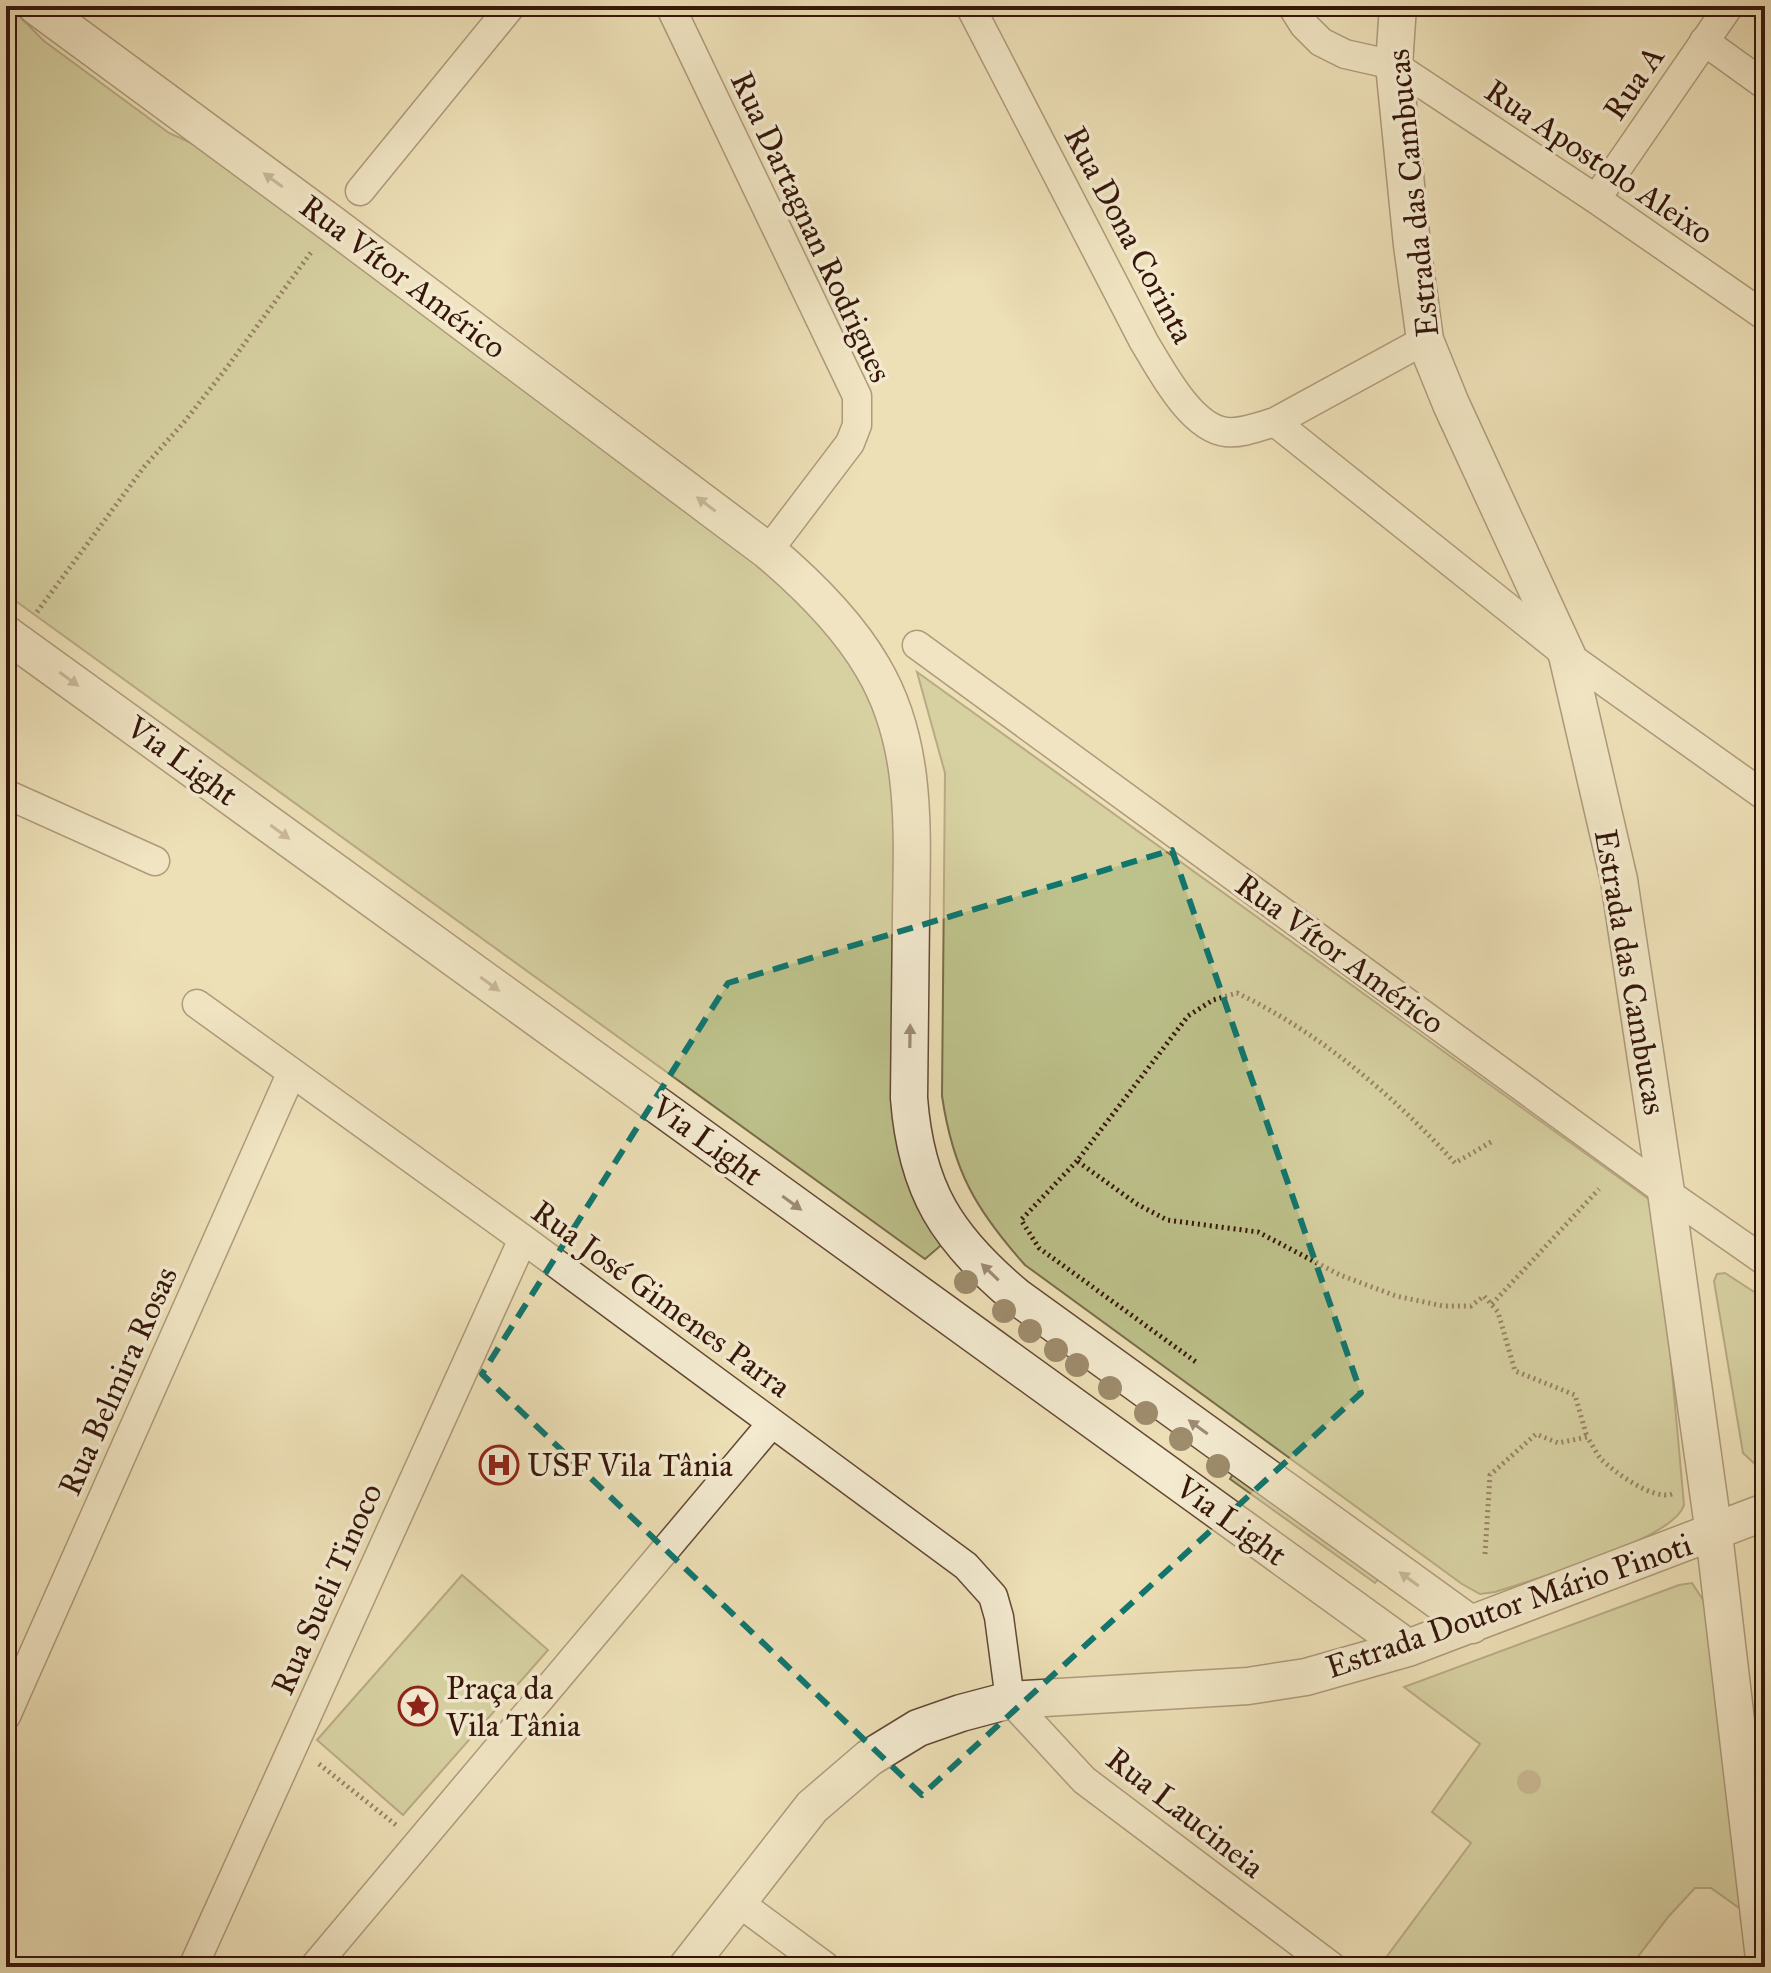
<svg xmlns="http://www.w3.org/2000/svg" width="1771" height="1973" font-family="'IM FELL Great Primer',serif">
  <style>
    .green { fill: #bdc18b; stroke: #7a6c4a; stroke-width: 2 }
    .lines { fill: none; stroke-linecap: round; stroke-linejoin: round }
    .minor-casing { stroke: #644834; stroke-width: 31 }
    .tertiary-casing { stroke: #644834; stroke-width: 39 }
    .path { stroke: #361609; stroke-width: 5; stroke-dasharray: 2 4; stroke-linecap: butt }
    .minor { stroke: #f3ead0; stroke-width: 28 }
    .tertiary { stroke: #f3ead0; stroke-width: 36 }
    .tree { fill: #9e8c6c }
    .oneway { fill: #9e8b76 }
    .marked { fill: none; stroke: #0f766e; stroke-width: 6; stroke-dasharray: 16 10; stroke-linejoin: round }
    .labels { text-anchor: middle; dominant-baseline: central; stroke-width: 7; stroke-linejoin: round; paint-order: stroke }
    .street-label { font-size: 32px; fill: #361609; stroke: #f3ead0 }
    .poi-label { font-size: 32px; fill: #361609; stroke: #f3ead0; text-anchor: start }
  </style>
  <rect width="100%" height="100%" fill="#eddfb6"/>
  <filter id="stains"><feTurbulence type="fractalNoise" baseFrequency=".0025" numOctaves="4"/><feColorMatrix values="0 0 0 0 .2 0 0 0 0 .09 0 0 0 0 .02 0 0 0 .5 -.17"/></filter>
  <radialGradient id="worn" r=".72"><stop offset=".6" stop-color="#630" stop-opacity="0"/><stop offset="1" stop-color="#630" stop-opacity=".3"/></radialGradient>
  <path class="green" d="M6,6H9L44,41L169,133L240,165L826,610L902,765L896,1046L946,1241L925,1259L6,594Z
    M917,672L1657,1205L1684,1505C1674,1540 1531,1580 1495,1592L1480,1594L1462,1584L1025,1265C975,1209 953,1170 942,1096L945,773Z
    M1725,1273L1765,1299V1468L1756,1465L1743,1453L1714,1281L1717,1274Z
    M1233,1474L1379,1578L1375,1583L1230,1479Z
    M462,1575L548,1650L403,1815L317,1740Z
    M1692,1583L1707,1606L1749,1915L1711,1888H1695L1669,1916L1630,1967H1379L1471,1843L1432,1812L1480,1744L1404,1687L1679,1585Z"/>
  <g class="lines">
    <defs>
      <path id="minor" d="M670,6L857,396V425L850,443L768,551
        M970,6L1144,342C1161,370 1191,428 1226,432C1241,434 1261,426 1275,422L1567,655L1765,796
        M1292,6L1304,25L1321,42L1345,54L1394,65L1596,199L1765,316
        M1704,41L1765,85
        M360,191L511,6
        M1596,199L1729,6
        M1275,422L1425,340
        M917,645L1666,1192L1765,1261
        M6,794L155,861
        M197,1004L523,1239L966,1566L993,1596L999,1617L1010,1700L1084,1780L1332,1967
        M6,1716L291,1074
        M738,1902L826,1967
        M193,1967L523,1239
        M314,1967L772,1423"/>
      <path id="tertiary" d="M36,6L332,224L768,551C807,584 847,623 873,668C918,744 912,831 911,916C910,977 910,1038 909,1098C916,1190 947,1238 1016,1296L1472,1625
        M1398,6L1394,65L1412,245L1425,340L1451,404L1567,655L1619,880L1666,1192L1714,1534L1765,1967
        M6,634L1408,1648
        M687,1967L812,1807L869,1758L918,1728L961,1713L1010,1700L1248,1686L1306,1677L1408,1648L1765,1512"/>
    </defs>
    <use href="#minor" class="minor-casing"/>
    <use href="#tertiary" class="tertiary-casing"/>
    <path class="path" d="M37,612L144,467L185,421L228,366L312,251
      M1491,1142L1455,1163C1395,1097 1319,1032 1237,993L1213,1000L1188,1016L1077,1161L1137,1204L1167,1220L1258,1232L1340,1275L1396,1296L1443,1306H1471L1484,1296L1498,1312L1515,1371L1575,1395L1587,1437
      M1077,1161L1021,1220L1039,1248L1196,1362
      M1492,1304L1599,1189
      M1485,1554L1490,1475L1536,1434L1558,1443L1587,1437C1592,1444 1596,1453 1601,1459C1614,1472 1654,1501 1672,1494
      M319,1764L396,1825"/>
    <use href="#minor" class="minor"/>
    <use href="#tertiary" class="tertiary"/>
  </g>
  <g class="tree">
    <circle cx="966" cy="1282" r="12"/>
    <circle cx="1004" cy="1311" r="12"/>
    <circle cx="1030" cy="1331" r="12"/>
    <circle cx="1056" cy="1350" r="12"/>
    <circle cx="1077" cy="1365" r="12"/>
    <circle cx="1110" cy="1388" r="12"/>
    <circle cx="1146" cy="1413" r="12"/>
    <circle cx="1181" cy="1439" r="12"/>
    <circle cx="1218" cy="1466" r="12"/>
    <circle cx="1529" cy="1782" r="12"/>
  </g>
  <defs><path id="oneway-solid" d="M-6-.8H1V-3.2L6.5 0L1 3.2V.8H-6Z" transform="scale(2)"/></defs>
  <g class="oneway">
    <use href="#oneway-solid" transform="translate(273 180) rotate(-144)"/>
    <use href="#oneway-solid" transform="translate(706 504) rotate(-143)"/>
    <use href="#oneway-solid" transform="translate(69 679) rotate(36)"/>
    <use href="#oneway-solid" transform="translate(280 832) rotate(36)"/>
    <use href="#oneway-solid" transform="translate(490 984) rotate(36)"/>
    <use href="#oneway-solid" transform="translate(910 1036) rotate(-89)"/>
    <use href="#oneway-solid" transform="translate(792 1203) rotate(36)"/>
    <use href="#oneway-solid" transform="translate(990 1272) rotate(-136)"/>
    <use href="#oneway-solid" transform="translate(1198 1427) rotate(-144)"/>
    <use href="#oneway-solid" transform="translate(1409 1579) rotate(-144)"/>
  </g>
  <path d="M0 0H1771V1973H0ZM1172,850L1361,1393L922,1795L482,1374L728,983Z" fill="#eddfb6" fill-opacity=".55" fill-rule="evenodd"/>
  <path class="marked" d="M1172,850L1361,1393L922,1795L482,1374L728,983Z"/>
  <defs>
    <symbol id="hospital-ring" viewBox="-11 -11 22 22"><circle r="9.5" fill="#f3ead0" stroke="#8f2418" stroke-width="1.5"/><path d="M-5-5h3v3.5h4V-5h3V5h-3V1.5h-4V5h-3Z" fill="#8f2418"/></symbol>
    <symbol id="sight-ring" viewBox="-11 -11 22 22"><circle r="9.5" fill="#f3ead0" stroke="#8f2418" stroke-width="1.5"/><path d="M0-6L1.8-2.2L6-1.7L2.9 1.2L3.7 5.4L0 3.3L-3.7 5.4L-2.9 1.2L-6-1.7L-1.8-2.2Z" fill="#8f2418"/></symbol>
  </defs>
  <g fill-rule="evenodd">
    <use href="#hospital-ring" x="477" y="1443" width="44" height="44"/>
    <use href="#sight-ring" x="396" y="1684" width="44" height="44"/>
  </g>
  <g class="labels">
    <g class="street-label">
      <text transform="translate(1634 83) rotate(-56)">Rua A</text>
      <text transform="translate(1599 162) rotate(34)">Rua Apostolo Aleixo</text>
      <text transform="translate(1413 193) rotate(-96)">Estrada das Cambucas</text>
      <text transform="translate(811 227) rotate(65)">Rua Dartagnan Rodrigues</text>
      <text transform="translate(1129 235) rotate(62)">Rua Dona Corinta</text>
      <text transform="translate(403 277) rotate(37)">Rua Vítor Américo</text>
      <text transform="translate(182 761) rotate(36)">Via Light</text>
      <text transform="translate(1340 954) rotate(36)">Rua Vítor Américo</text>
      <text transform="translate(1630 972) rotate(80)">Estrada das Cambucas</text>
      <text transform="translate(707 1141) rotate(36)">Via Light</text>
      <text transform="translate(661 1299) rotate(36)">Rua José Gimenes Parra</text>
      <text transform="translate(118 1381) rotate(-66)">Rua Belmira Rosas</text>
      <text transform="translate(1231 1521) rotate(36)">Via Light</text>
      <text transform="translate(327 1589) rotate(-66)">Rua Sueli Tinoco</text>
      <text transform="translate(1509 1606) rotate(-19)">Estrada Doutor Mário Pinoti</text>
      <text transform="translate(1185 1813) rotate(38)">Rua Laucineia</text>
    </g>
    <g class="poi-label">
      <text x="527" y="1465">USF Vila Tânia</text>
      <text x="446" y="1688">Praça da<tspan x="446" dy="37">Vila Tânia</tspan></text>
    </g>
  </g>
  <rect width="1771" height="1973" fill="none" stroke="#eddfb6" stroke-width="32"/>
  <rect x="8" y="8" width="1755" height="1957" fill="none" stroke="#361609" stroke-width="4"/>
  <rect x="16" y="16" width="1739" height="1941" fill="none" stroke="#361609" stroke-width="2"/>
  <rect width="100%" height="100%" filter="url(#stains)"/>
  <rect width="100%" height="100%" fill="url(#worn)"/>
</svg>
